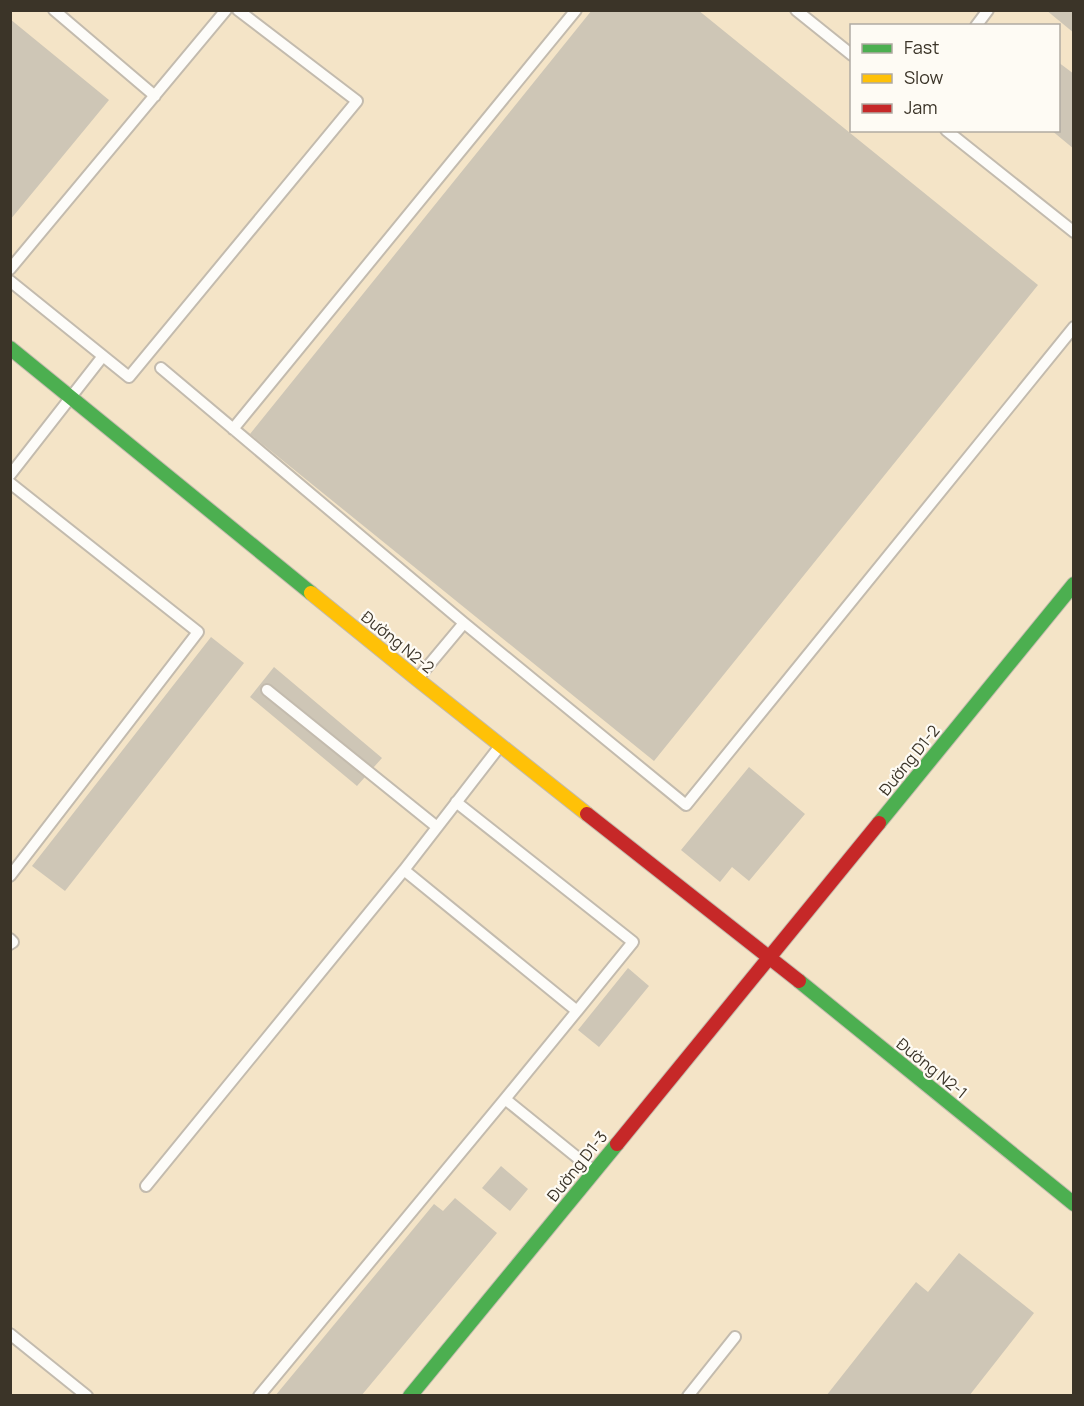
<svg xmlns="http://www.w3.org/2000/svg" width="1084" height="1406" font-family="Manrope,sans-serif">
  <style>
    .built { fill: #f4e4c7; fill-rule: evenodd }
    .building { fill: #cec6b6 }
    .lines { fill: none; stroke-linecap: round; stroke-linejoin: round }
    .lane-casing { stroke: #c3bbae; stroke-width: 14 }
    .fast-casing { stroke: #c3bbae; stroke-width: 16 }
    .slow-casing { stroke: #c3bbae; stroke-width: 16 }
    .jam-casing { stroke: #c3bbae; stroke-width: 16 }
    .lane { stroke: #fdfcf9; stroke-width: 10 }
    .fast { stroke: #4caf50; stroke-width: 14 }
    .slow { stroke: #ffc107; stroke-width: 14 }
    .jam { stroke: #c62828; stroke-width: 14 }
    .labels { text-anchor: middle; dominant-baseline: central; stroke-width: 4.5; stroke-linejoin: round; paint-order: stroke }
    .street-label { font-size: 16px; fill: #3b3428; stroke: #fefbf4 }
  </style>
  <rect width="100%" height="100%" fill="#f2e8d7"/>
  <path class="built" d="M11,11H1073V1395H11ZM852,26H1058V130H852Z"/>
  <path class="building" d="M592,10H698L1038,285L654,761L250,434Z
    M1046,10H1074V33Z
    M10,19L109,100L10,220Z
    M1058,62L1074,74V149L1051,130H1058Z
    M211,637L244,663L65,891L32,866Z
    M274,667L382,758L357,786L250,697Z
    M749,767L805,814L749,881L732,867L720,882L681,850Z
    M628,968L649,986L599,1047L578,1030Z
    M501,1166L528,1189L510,1211L482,1188Z
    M455,1198L497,1233L361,1396H275L434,1204L443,1211Z
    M959,1253L1034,1313L969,1396H826L916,1282L928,1292Z"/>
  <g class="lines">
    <defs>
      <path id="lane" d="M54,10L155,96
        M796,10L852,55
        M976,26L988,10
        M946,130L1074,232
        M10,269L226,10
        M10,281L129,377L357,101L238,10
        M161,368L464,623L686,805L1074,327
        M233,429L576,10
        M10,475L103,356
        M10,483L198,632L10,876
        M418,678L464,623
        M267,690L437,827
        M500,746L404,870L577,1011L505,1099
        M456,802L633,942L577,1011
        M10,939L13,942L10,944
        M146,1186L404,870
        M10,1334L87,1396
        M259,1396L505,1099L594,1171
        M688,1396L735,1337"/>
      <path id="fast" d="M10,348L311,593
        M879,823L1074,584
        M799,981L1074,1204
        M410,1396L617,1144"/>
      <path id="slow" d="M311,593L417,679L587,814"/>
      <path id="jam" d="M587,814L799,981
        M617,1144L879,823"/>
    </defs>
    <use href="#lane" class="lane-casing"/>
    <use href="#fast" class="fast-casing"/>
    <use href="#slow" class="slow-casing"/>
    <use href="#jam" class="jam-casing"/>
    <use href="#lane" class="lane"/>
    <use href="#fast" class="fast"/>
    <use href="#slow" class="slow"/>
    <use href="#jam" class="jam"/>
  </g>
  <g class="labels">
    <g class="street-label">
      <text transform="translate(398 642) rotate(39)">Đường N2-2</text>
      <text transform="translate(909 760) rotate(-51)">Đường D1-2</text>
      <text transform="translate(932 1068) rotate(39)">Đường N2-1</text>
      <text transform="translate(577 1166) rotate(-51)">Đường D1-3</text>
    </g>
  </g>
  <rect width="1084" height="1406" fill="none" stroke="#3b3428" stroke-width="24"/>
  <rect x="850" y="24" width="210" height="108" fill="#fefbf4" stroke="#b0aba2" stroke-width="1.5"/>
  <rect x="862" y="44" width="30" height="9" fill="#4caf50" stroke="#b0aba2" stroke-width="1.5"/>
  <text x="904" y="54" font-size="18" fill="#3b3428">Fast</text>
  <rect x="862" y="74" width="30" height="9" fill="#ffc107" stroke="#b0aba2" stroke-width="1.5"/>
  <text x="904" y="84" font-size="18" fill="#3b3428">Slow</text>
  <rect x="862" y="104" width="30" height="9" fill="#c62828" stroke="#b0aba2" stroke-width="1.5"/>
  <text x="904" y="114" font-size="18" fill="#3b3428">Jam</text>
</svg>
